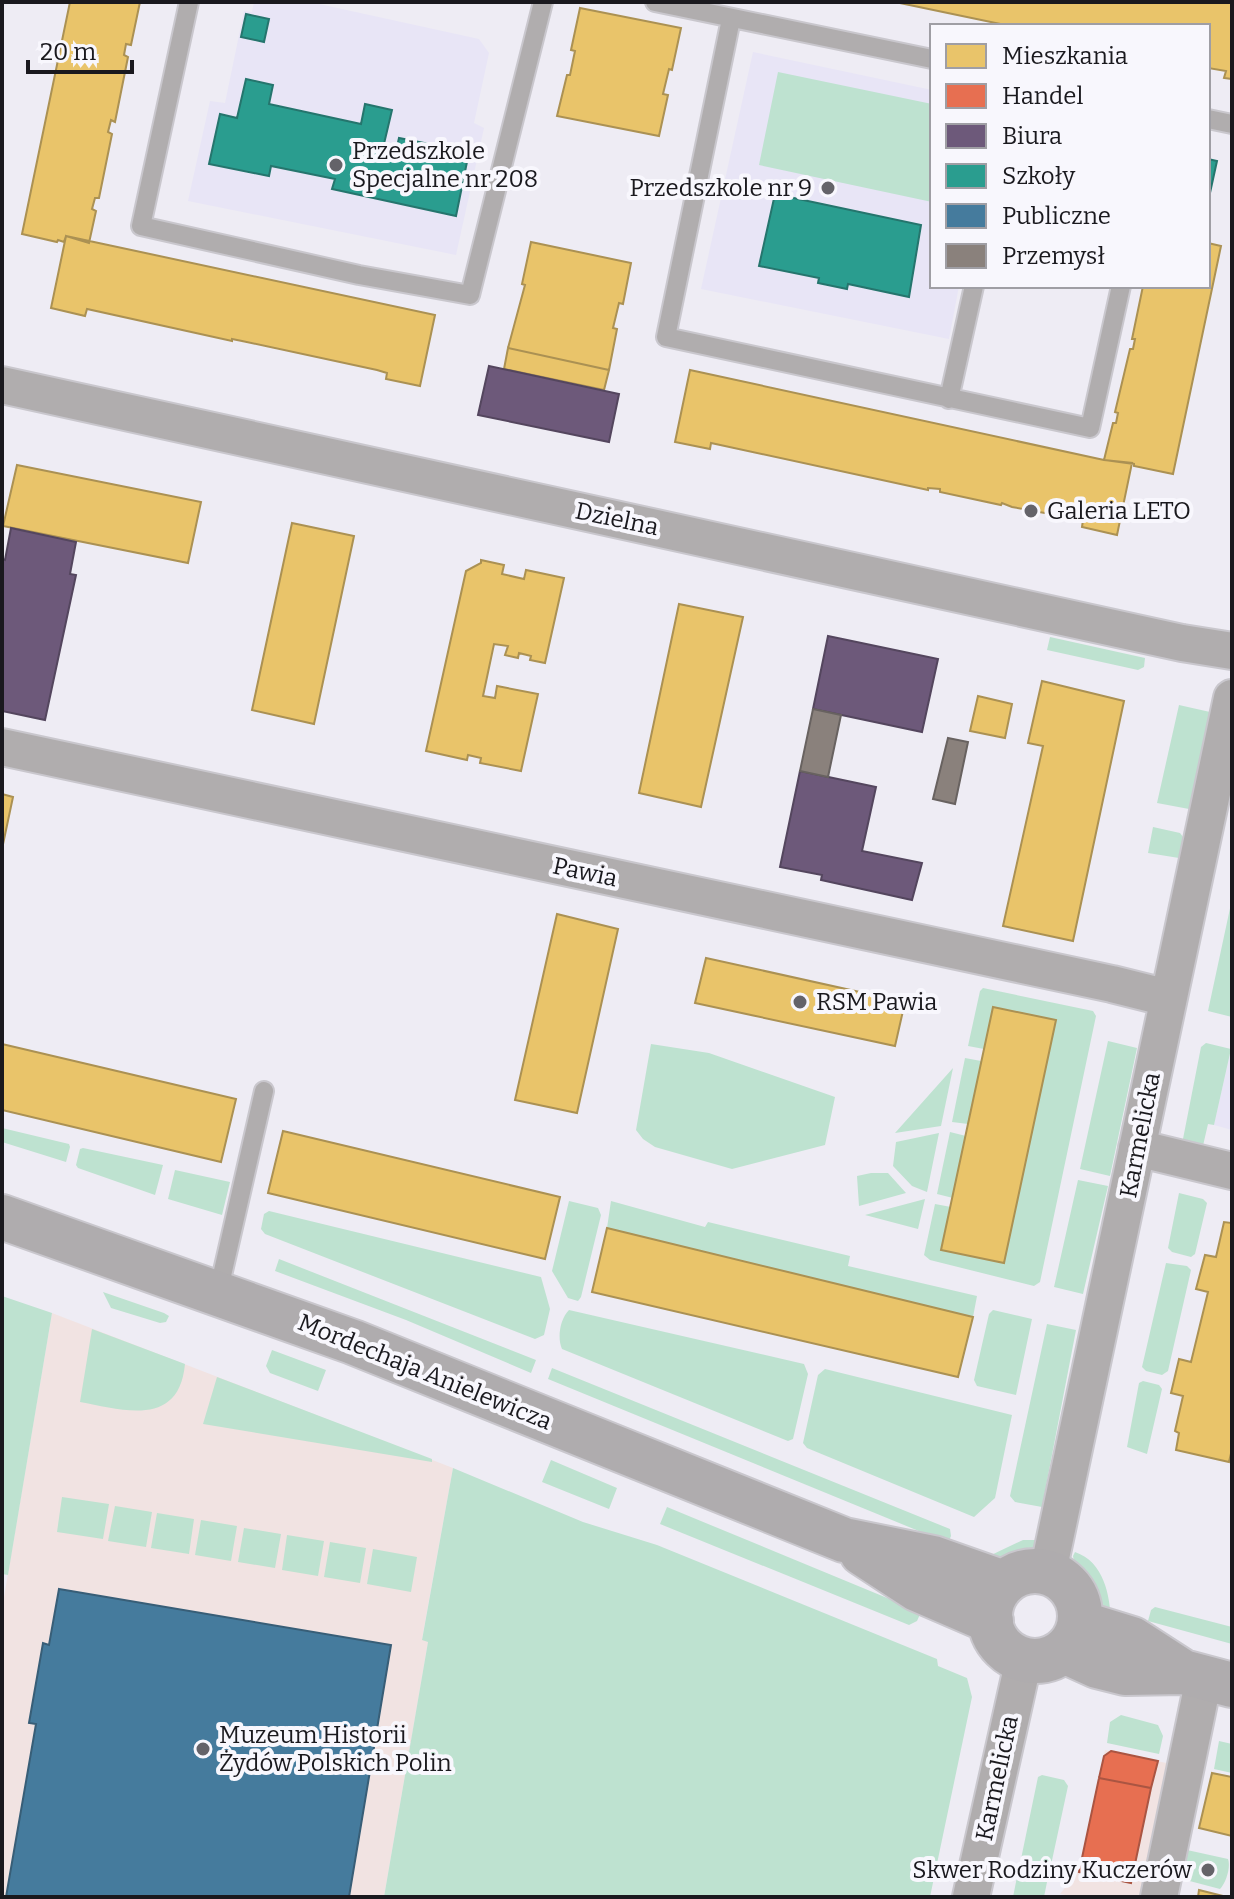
<svg xmlns="http://www.w3.org/2000/svg" width="1234" height="1899" font-family="Bitter,serif">
  <style>
    .commercial { fill: #f1e3e2 }
    .built { fill: #e8e5f6 }
    .green { fill: #bee2d0 }
    .homes { fill: #e9c46a; stroke: #ab9153; stroke-width: 2 }
    .shops { fill: #e76f51; stroke: #aa5542; stroke-width: 2 }
    .offices { fill: #6d597a; stroke: #54465e; stroke-width: 2 }
    .schools { fill: #2a9d8f; stroke: #25756d; stroke-width: 2 }
    .public { fill: #457b9d; stroke: #385e77; stroke-width: 2 }
    .industry { fill: #8a817c; stroke: #686260; stroke-width: 2 }
    .lines { fill: none; stroke-linecap: round; stroke-linejoin: round }
    .lane-casing { stroke: #c9c7cd; stroke-width: 22 }
    .street-casing { stroke: #c9c7cd; stroke-width: 40 }
    .secondary-casing { stroke: #c9c7cd; stroke-width: 48 }
    .lane { stroke: #b0adae; stroke-width: 18 }
    .street { stroke: #b0adae; stroke-width: 36 }
    .secondary { stroke: #afacae; stroke-width: 44 }
    .poi-dot { fill: #646369; stroke: #f8f7fd; stroke-width: 3 }
    .labels { text-anchor: middle; dominant-baseline: central; stroke-width: 8; stroke-linejoin: round; paint-order: stroke }
    .poi-label { font-size: 24px; fill: #1a191e; stroke: #f8f7fd; text-anchor: start }
    .street-label { font-size: 24px; fill: #1a191e; stroke: #f8f7fd }
  </style>
  <rect width="100%" height="100%" fill="#eeecf4"/>
  <path class="commercial" d="M52,1313L453,1468L422,1639L428,1642L384,1897H2V1609Z
    M1105,1750L1171,1764L1141,1897H1076L1060,1894L1079,1870Z"/>
  <path class="built" d="M254,2H310L479,39L489,53L474,123L484,128L456,255L188,201L210,101L225,103L244,11L252,12Z
    M753,52L932,90V286H959L949,339L701,289Z
    M1232,1045V1130L1214,1125Z"/>
  <path class="green" d="M778,72L932,104V202L759,165Z
    M1050,637L1145,658L1144,667L1138,670L1047,650Z
    M1179,705L1210,712L1189,809L1157,803Z
    M1153,827L1180,833L1183,837L1179,858L1148,853Z
    M1232,899V1017L1208,1011Z
    M983,988L1093,1011L1096,1016L1040,1282L1034,1286L930,1260L924,1255L935,1204L951,1207L1055,1020L993,1007L984,1049L968,1046L980,991Z
    M1108,1041L1137,1048L1110,1176L1080,1169Z
    M1206,1043L1231,1049L1214,1125L1208,1124L1202,1150L1182,1144L1201,1047Z
    M651,1044L709,1053L835,1097L825,1145L732,1169L655,1147L643,1139L636,1130Z
    M965,1058L981,1061L968,1124L952,1122Z
    M953,1068L941,1126L895,1133Z
    M2,1128L69,1144L70,1147L66,1162L2,1142Z
    M950,1132L966,1136L953,1198L937,1194Z
    M939,1133L927,1192L912,1186L893,1166L896,1142Z
    M83,1148L163,1165L155,1195L78,1168L76,1165L80,1149Z
    M175,1170L230,1182L222,1215L168,1199Z
    M871,1173H888L906,1193L859,1206L857,1176Z
    M1078,1180L1108,1186L1083,1294L1054,1287Z
    M1179,1193L1203,1199L1207,1203L1195,1254L1191,1257L1172,1252L1168,1248Z
    M925,1199L918,1229L865,1215Z
    M569,1201L598,1208L601,1215L581,1297L578,1301L568,1298L552,1271Z
    M611,1201L705,1227L708,1222L850,1256L848,1266L977,1296L973,1317L607,1228Z
    M269,1211L541,1277L550,1309L544,1335L535,1339L265,1234L261,1229L264,1214Z
    M279,1259L536,1360L531,1373L406,1320L275,1271Z
    M1166,1263L1187,1266L1191,1270L1168,1371L1162,1375L1146,1371L1142,1367Z
    M103,1292L164,1313L169,1316L166,1322L160,1323L111,1308Z
    M2,1296L52,1313L8,1575L2,1574Z
    M569,1310L804,1364L808,1374L793,1439L788,1441L562,1349C557,1338 560,1319 569,1310Z
    M993,1310L1032,1319L1016,1395L977,1386L974,1380L989,1314Z
    M1047,1324L1076,1330L1042,1507L1015,1502L1010,1496Z
    M92,1329L185,1364C179,1428 123,1410 80,1402Z
    M272,1350L326,1370L318,1391L270,1373L266,1366Z
    M552,1368L950,1529L951,1536L948,1543L548,1379Z
    M825,1369L1012,1415L995,1498L974,1517L807,1448L803,1443L818,1375Z
    M217,1377L432,1459V1462L203,1424Z
    M1143,1381L1159,1385L1162,1389L1147,1454L1127,1447L1139,1383Z
    M551,1460L617,1488L609,1509L542,1482Z
    M453,1468L583,1522L657,1545L937,1659L938,1666L967,1678L972,1697L930,1897H384L428,1642L422,1640Z
    M62,1497L109,1504L103,1539L57,1532Z
    M115,1506L152,1512L146,1547L108,1541Z
    M667,1507L921,1612L917,1621L909,1625L660,1524Z
    M157,1513L194,1519L189,1554L151,1548Z
    M201,1520L237,1526L231,1561L195,1555Z
    M244,1528L281,1534L275,1568L238,1562Z
    M287,1535L324,1541L318,1576L282,1570Z
    M1023,1540H1036C1031,1558 1021,1561 1004,1565L987,1557Z
    M330,1542L366,1548L360,1583L324,1577Z
    M373,1549L417,1557L411,1592L367,1584Z
    M1075,1552C1104,1562 1110,1595 1111,1622L1096,1612L1090,1594L1075,1567L1073,1556Z
    M1155,1607L1232,1627V1644L1148,1621L1151,1610Z
    M1121,1715L1158,1725L1163,1736L1159,1754L1107,1743L1110,1722Z
    M1219,1741L1232,1744V1773L1214,1769Z
    M1042,1775L1064,1780L1068,1786L1051,1865L1048,1867L1025,1862L1021,1859L1038,1777Z
    M1187,1850L1228,1859C1231,1867 1226,1883 1220,1889L1182,1879Z
    M1018,1872L1044,1877L1047,1882L1044,1897H1013Z"/>
  <path class="homes" d="M70,2H140L131,45L126,44L124,55L128,57L115,122L111,120L108,132L112,134L99,198H95L92,209L96,211L89,243L66,236L64,242L58,240L57,242L22,234Z
    M895,2L1232,3V79L1224,78L1226,71L1208,68V26H1010Z
    M580,8L681,28L672,70L669,69L663,94L668,95L659,136L557,116L567,75H570L575,51L571,50Z
    M66,236L435,315L420,386L386,379L387,373L377,370L242,341L232,339V341L87,309L85,316L51,308Z
    M531,242L631,263L623,304L619,303L613,328L617,329L609,370L508,348L525,285L522,284Z
    M1208,243L1221,246L1173,474L1134,466V464L1104,460L1113,423H1116L1118,413L1115,412L1130,349H1133L1135,339H1132L1143,286H1208Z
    M508,348L609,370L604,390L504,369Z
    M690,370L1104,460L1132,463L1117,535L1082,527L1083,520L1012,507L1002,503L1001,505L940,492V489L928,488V490L711,443L710,449L675,442Z
    M17,465L201,502L188,563L3,526Z
    M292,523L354,536L314,724L252,710Z
    M481,560L504,565L502,574L524,579L526,570L564,578L545,663L530,660L531,656L519,653L518,658L505,655L508,646L494,644L483,696L495,698L497,686L538,694L521,771L480,763L481,758L468,755L467,760L426,751L466,571L481,563Z
    M679,604L743,617L701,807L639,793Z
    M1042,681L1124,701L1073,941L1003,926L1043,746L1028,743Z
    M978,696L1012,704L1005,738L970,731Z
    M2,794L13,797L2,849Z
    M557,914L618,929L577,1113L515,1100Z
    M706,958L905,1002L895,1046L695,1003Z
    M993,1007L1056,1020L1004,1263L941,1250Z
    M2,1044L236,1099L221,1162L2,1110Z
    M283,1131L560,1197L545,1259L268,1193Z
    M1232,1219V1449L1229,1462L1176,1450L1179,1433L1175,1431L1183,1396L1171,1393L1179,1359L1191,1362L1208,1292L1196,1289L1205,1255L1216,1257L1224,1222L1231,1223Z
    M607,1228L973,1317L958,1377L592,1292Z
    M1212,1773L1232,1777V1836L1199,1828Z
    M1199,1890L1227,1897H1198Z"/>
  <path class="shops" d="M1111,1751L1158,1761L1151,1788L1099,1778L1104,1756Z
    M1099,1778L1151,1788L1131,1883L1079,1872Z"/>
  <path class="offices" d="M489,366L619,394L609,442L478,415Z
    M11,528L76,542L70,574L76,575L45,720L2,711V559L5,560Z
    M828,636L938,659L922,732L813,709Z
    M800,771L876,787L862,851L922,863L912,900L821,880L822,875L780,867Z"/>
  <path class="schools" d="M246,14L269,19L264,42L241,37Z
    M246,79L273,85L269,104L361,124L365,104L392,110L383,148L396,151L399,138L469,152L456,216L332,189L335,179L271,166L269,176L209,164L220,114L237,118Z
    M1208,159L1217,161L1208,202Z
    M775,194L921,225L909,297L848,284L847,289L818,283L819,278L759,266Z"/>
  <path class="public" d="M59,1589L391,1645L349,1897H6L36,1724L29,1723L43,1643L49,1645Z"/>
  <path class="industry" d="M813,709L841,715L828,777L800,771Z
    M948,738L968,742L955,804L933,799Z"/>
  <g class="lines">
    <defs>
      <path id="lane" d="M189,2L141,226L359,275L470,295L543,2
        M655,2L932,59
        M731,19L666,337L1090,428L1121,286
        M1208,119L1232,124
        M949,399L974,286
        M218,1293L264,1091"/>
      <path id="street" d="M2,385L1182,643L1232,651
        M2,747L1112,984L1168,998
        M1137,1148L1232,1171
        M1048,1572L1232,698
        M971,1897L1024,1659
        M1159,1897L1204,1678"/>
      <path id="secondary" d="M2,1217L353,1342L844,1540L933,1558L1004,1583
        M862,1553L917,1589L991,1621
        M990 1616a45 45 0 1 1 90 0a45 45 0 1 1-90 0Z
        M1080,1623L1132,1639L1183,1672L1232,1685
        M1064,1651L1097,1666L1125,1673L1183,1672"/>
    </defs>
    <use href="#lane" class="lane-casing"/>
    <use href="#street" class="street-casing"/>
    <use href="#secondary" class="secondary-casing"/>
    <use href="#lane" class="lane"/>
    <use href="#street" class="street"/>
    <use href="#secondary" class="secondary"/>
  </g>
  <g class="poi-dot">
    <circle cx="336" cy="165" r="8"/>
    <circle cx="828" cy="188" r="8"/>
    <circle cx="1031" cy="511" r="8"/>
    <circle cx="800" cy="1002" r="8"/>
    <circle cx="203" cy="1749" r="8"/>
    <circle cx="1208" cy="1870" r="8"/>
  </g>
  <g class="labels">
    <g class="poi-label">
      <text x="352" y="151">Przedszkole<tspan x="352" dy="28">Specjalne nr 208</tspan></text>
      <text x="812" y="188" text-anchor="end">Przedszkole nr 9</text>
      <text x="1047" y="511">Galeria LETO</text>
      <text x="816" y="1002">RSM Pawia</text>
      <text x="219" y="1735">Muzeum Historii<tspan x="219" dy="28">Żydów Polskich Polin</tspan></text>
      <text x="1192" y="1870" text-anchor="end">Skwer Rodziny Kuczerów</text>
    </g>
    <g class="street-label">
      <text transform="translate(617 519) rotate(12)">Dzielna</text>
      <text transform="translate(585 872) rotate(12)">Pawia</text>
      <text transform="translate(1140 1135) rotate(-79)">Karmelicka</text>
      <text transform="translate(425 1372) rotate(22)">Mordechaja Anielewicza</text>
      <text transform="translate(997 1778) rotate(-78)">Karmelicka</text>
    </g>
  </g>
  <rect width="1234" height="1899" fill="none" stroke="#1a191e" stroke-width="8"/>
  <rect x="930" y="24" width="280" height="264" fill="#f8f7fd" stroke="#9f9ea4" stroke-width="2"/>
  <rect x="946" y="44" width="40" height="24" fill="#e9c46a" stroke="#9f9ea4" stroke-width="2"/>
  <text x="1002" y="64" font-size="24" fill="#1a191e">Mieszkania</text>
  <rect x="946" y="84" width="40" height="24" fill="#e76f51" stroke="#9f9ea4" stroke-width="2"/>
  <text x="1002" y="104" font-size="24" fill="#1a191e">Handel</text>
  <rect x="946" y="124" width="40" height="24" fill="#6d597a" stroke="#9f9ea4" stroke-width="2"/>
  <text x="1002" y="144" font-size="24" fill="#1a191e">Biura</text>
  <rect x="946" y="164" width="40" height="24" fill="#2a9d8f" stroke="#9f9ea4" stroke-width="2"/>
  <text x="1002" y="184" font-size="24" fill="#1a191e">Szkoły</text>
  <rect x="946" y="204" width="40" height="24" fill="#457b9d" stroke="#9f9ea4" stroke-width="2"/>
  <text x="1002" y="224" font-size="24" fill="#1a191e">Publiczne</text>
  <rect x="946" y="244" width="40" height="24" fill="#8a817c" stroke="#9f9ea4" stroke-width="2"/>
  <text x="1002" y="264" font-size="24" fill="#1a191e">Przemysł</text>
  <path d="M28 60v12h104v-12" fill="none" stroke="#1a191e" stroke-width="4"/>
  <text x="40" y="60" font-size="24" fill="#1a191e" stroke="#f8f7fd" stroke-width="6" paint-order="stroke">20 m</text>
</svg>
